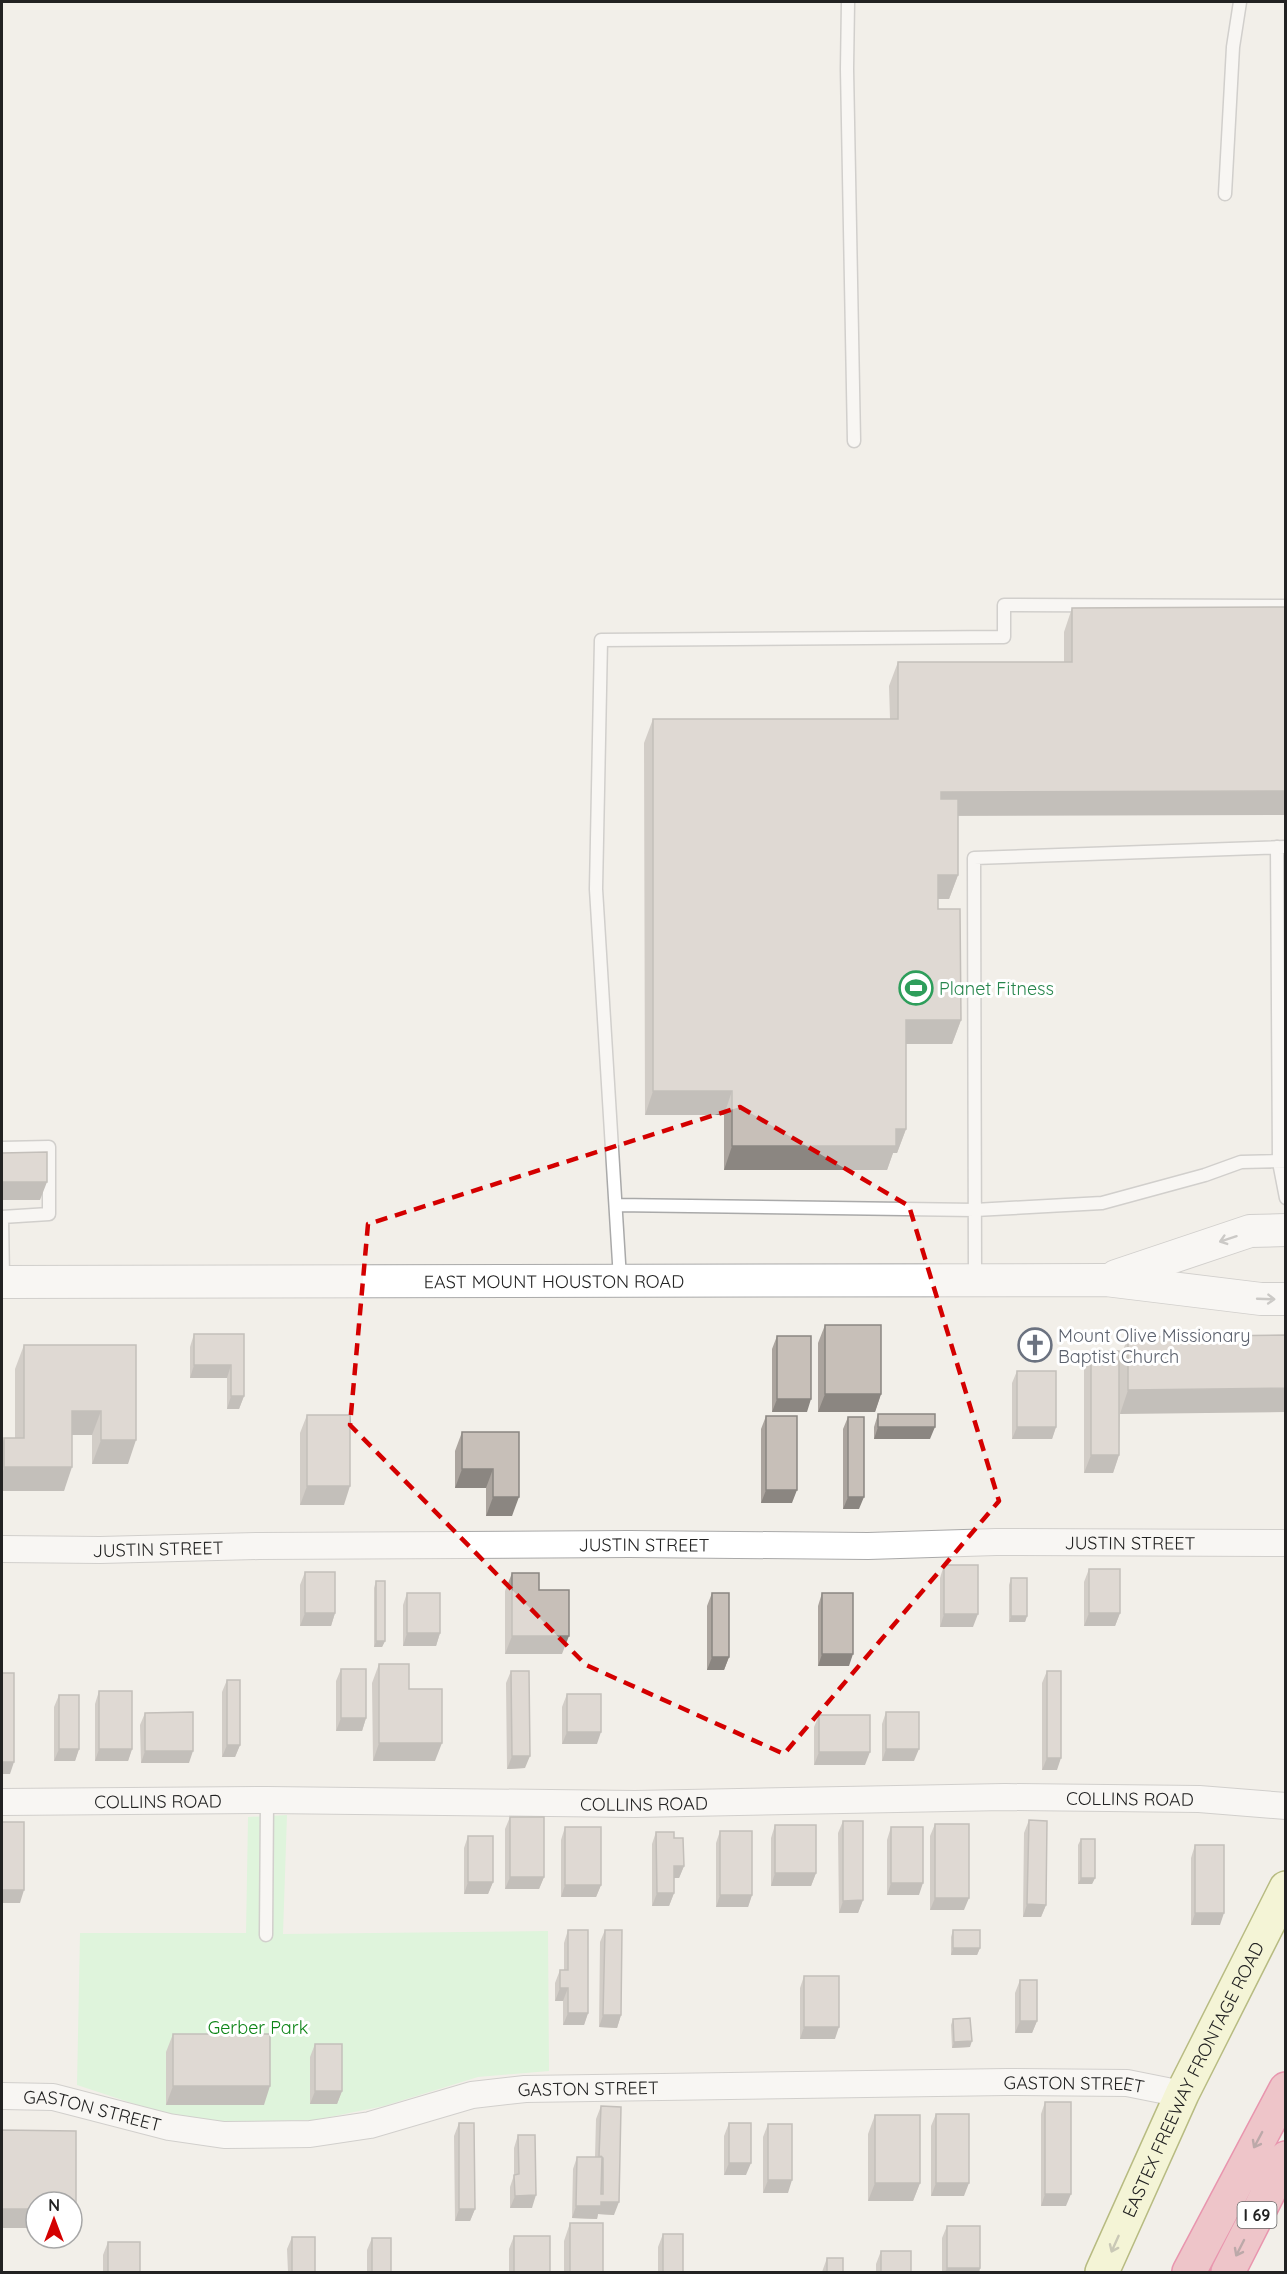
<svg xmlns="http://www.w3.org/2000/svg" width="1287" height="2274" font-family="Quicksand,sans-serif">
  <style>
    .park { fill: #c8facc }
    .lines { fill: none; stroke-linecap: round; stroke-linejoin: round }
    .service-casing { stroke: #a9a9a9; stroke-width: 15 }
    .minor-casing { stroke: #a9a9a9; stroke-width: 28 }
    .tertiary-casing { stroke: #a9a9a9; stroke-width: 34 }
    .secondary-casing { stroke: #707d05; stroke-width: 36 }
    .motorway-casing { stroke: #dc2a67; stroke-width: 36 }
    .service { stroke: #fff; stroke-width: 12 }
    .minor { stroke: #fff; stroke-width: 26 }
    .tertiary { stroke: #fff; stroke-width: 32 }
    .secondary { stroke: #f7fabf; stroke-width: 33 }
    .motorway { stroke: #e892a2; stroke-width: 33 }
    .wall { fill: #aba49e }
    .shaded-wall { fill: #8b8681 }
    .building { fill: #c7bfb8; stroke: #8b8681; stroke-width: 1.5; fill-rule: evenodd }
    .oneway { stroke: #9c9c9c }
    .oneway2 { stroke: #7b545c }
    .oneway3 { stroke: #979978 }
    .marked { fill: none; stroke: #d40000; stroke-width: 4.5; stroke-dasharray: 12 8; stroke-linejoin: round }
    .labels { text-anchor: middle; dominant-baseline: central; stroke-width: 6; stroke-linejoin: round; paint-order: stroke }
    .shield { fill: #fff; stroke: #646464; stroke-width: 1.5 }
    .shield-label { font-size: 16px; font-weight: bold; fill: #222 }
    .leisure-label { font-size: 18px; fill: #27864d; stroke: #fff; text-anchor: start }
    .street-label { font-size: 18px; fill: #222; stroke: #fff }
    .worship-label { font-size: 18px; fill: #5b616d; stroke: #fff; text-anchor: start }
    .park-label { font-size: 18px; fill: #0c8416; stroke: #fff }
  </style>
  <rect width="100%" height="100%" fill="#f2efe9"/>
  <path class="park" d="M287,1815L283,1934L548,1931L549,2071L478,2077L384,2106L315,2120L226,2122L168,2115L77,2085L80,1933H246L248,1817Z"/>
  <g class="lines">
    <defs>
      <path id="service" d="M848,2L847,69L854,441
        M1225,194L1233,47L1240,2
        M1277,847L1279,1162L1286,1198
        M2,1148L49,1147V1214L2,1217
        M616,1205L975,1210L1102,1203L1205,1175L1241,1162L1286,1161
        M2,1217L3,1280
        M620,1279L596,889L601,640L1004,637V605L1286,606
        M975,1280L974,858L1286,847
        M266,1935L267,1800"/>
      <g id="minor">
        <path id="s1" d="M2,1549L100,1550L259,1546L629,1544L868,1546L996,1542L1286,1543"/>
        <path id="s2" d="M2,1802L267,1800L635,1804L1005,1797L1199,1799L1286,1806"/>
        <path id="s3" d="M2,2096L53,2097L169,2127L224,2135L310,2134L370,2125L472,2095L525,2089L1007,2082L1127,2083L1182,2094"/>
      </g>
      <g id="tertiary">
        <path d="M1116,1276L1250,1231L1286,1230"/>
        <path id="s4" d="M2,1282L1106,1280L1261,1299H1286"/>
      </g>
      <g id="secondary">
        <path id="s5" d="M1102,2272L1182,2094L1286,1888"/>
      </g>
      <path id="motorway" d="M1189,2272L1286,2089
        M1228,2272L1286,2158"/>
    </defs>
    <use href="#service" class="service-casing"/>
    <use href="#minor" class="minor-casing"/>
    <use href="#tertiary" class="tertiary-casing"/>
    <use href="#secondary" class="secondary-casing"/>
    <use href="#motorway" class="motorway-casing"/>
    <use href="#service" class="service"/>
    <use href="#minor" class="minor"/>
    <use href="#tertiary" class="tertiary"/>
    <use href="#secondary" class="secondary"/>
    <use href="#motorway" class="motorway"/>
  </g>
  <path class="wall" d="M1286,607L958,816V875L949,899H938V909L961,1020L952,1044H906V1129L897,1153H893L887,1170H724V1115H645L644,743L653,719H890L889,686L898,662H1064V632L1072,608Z
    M825,1325L881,1394L875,1412H818V1343Z
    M194,1334H244V1396L239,1409H227V1378H190V1347Z
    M1286,1335L1120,1414L1119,1455L1113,1473H1084V1369L1091,1351L1119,1361L1128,1337Z
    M777,1336L807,1412H772V1349Z
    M24,1345H136L128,1464H92V1435H72L64,1491H2V1446L4,1438H15V1369Z
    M1017,1371L1056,1427L1052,1439H1012V1383Z
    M878,1414L930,1439H874V1427Z
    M307,1415L344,1505H300V1433Z
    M766,1416L792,1503H761V1429Z
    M848,1417L859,1509H843V1429Z
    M462,1432H519L512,1516H486V1488H455V1451Z
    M944,1565L973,1627H940V1578Z
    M1089,1569L1120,1613L1115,1626H1084V1582Z
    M305,1572L335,1613L331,1626H300V1585Z
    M512,1573L539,1590L562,1654H505V1591Z
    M1011,1578L1027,1616L1025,1622H1009V1585Z
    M376,1581L385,1641L382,1647H374V1588Z
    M407,1593L440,1633L436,1646H403V1605Z
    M712,1593L729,1657L724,1670H707V1606Z
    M822,1593L849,1666H818V1606Z
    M379,1664L409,1689L435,1761H373L372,1683Z
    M341,1669L366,1718L362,1731H336V1681Z
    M511,1671L525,1768L507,1769L506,1683Z
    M1047,1671L1057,1770H1042V1683Z
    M227,1680L240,1745L235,1757H222V1692Z
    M99,1691L132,1749L128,1761H95V1704Z
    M567,1694L597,1744H562V1707Z
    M59,1695L79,1749L75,1761H54V1707Z
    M886,1712L914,1761H882V1724Z
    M145,1713L189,1763H141L140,1725Z
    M819,1715L865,1765H814V1727Z
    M510,1817L544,1877L539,1889H505V1829Z
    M1029,1820L1046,1905L1041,1917H1023L1024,1833Z
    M843,1821L863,1900L858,1913H839L838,1833Z
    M935,1824L964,1910H930V1836Z
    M775,1825L816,1873L811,1886H771V1838Z
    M565,1827L601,1885L596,1897H561V1840Z
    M891,1827L919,1895H887V1840Z
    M720,1831L752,1895L748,1907H716V1843Z
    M656,1832L674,1838L684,1866L679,1878H674V1893L669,1906H652V1844Z
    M468,1836L493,1882L488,1894H464V1848Z
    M1081,1839L1095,1878L1092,1884H1078V1845Z
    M1195,1845L1220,1925H1191V1858Z
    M568,1930L588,2013L584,2025H563V2001H555V1983L560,1970H564V1943Z
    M605,1930L621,2015L617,2028L599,2027L600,1942Z
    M953,1930L980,1948L977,1955H951V1937Z
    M804,1976L835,2039H800V1988Z
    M1020,1980L1037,2021L1032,2033H1015V1993Z
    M953,2019L970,2047L952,2048L951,2025Z
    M173,2034L264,2105H166V2052Z
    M315,2044L342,2091L337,2104H310V2057Z
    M1045,2102L1066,2206H1041V2114Z
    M601,2106L614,2215L598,2214L597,2219L572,2218L573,2169L577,2157H595L596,2119Z
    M936,2114L964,2196H931V2126Z
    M875,2115L920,2183L913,2201H868V2134Z
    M459,2123L475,2209L470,2221H455L454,2136Z
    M729,2123L746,2175H724V2136Z
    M768,2124L788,2193H763V2137Z
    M518,2135L532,2208H510V2187L514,2175V2148Z
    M570,2223L603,2272H564V2241Z
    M947,2226L980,2268L979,2272H942V2238Z
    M663,2234L683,2272H658V2247Z
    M514,2236L550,2272H509V2249Z
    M292,2237L315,2272H288L287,2249Z
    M372,2238L391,2272H367V2250Z
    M108,2242L140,2272H103V2255Z
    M881,2251L911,2272H876V2264Z
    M827,2258L843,2272H822Z"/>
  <path class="shaded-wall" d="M1286,791V815L933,816L941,792Z
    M938,875H958L949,899H929Z
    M906,1020H961L952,1044H897Z
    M653,1091H732L724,1115H645Z
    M896,1129H906L897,1153H893L887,1170H724L732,1146Z
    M2,1182H47L40,1200H2Z
    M194,1365H231L227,1378H190Z
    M1286,1388V1412L1120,1414L1128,1390Z
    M825,1394H881L875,1412H818Z
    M231,1396H244L239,1409H227Z
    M777,1399H811L807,1412H772Z
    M72,1411H101L92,1435H64Z
    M878,1427H935L930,1439H874Z
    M1017,1427H1056L1052,1439H1012Z
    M101,1440H136L128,1464H92Z
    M1091,1455H1119L1113,1473H1084Z
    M4,1467H72L64,1491H2V1475Z
    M462,1469H493L486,1488H455Z
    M307,1486H350L344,1505H300Z
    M766,1490H797L792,1503H761Z
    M493,1497H519L512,1516H486Z
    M848,1497H864L859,1509H843Z
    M305,1613H335L331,1626H300Z
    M1089,1613H1120L1115,1626H1084Z
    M944,1614H978L973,1627H940Z
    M1011,1616H1027L1025,1622H1009Z
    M407,1633H440L436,1646H403Z
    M512,1636H569L562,1654H505Z
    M376,1641H385L382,1647H374Z
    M822,1654H853L849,1666H818Z
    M712,1657H729L724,1670H707Z
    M341,1718H366L362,1731H336Z
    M567,1732H601L597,1744H562Z
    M379,1743H442L435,1761H373Z
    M227,1745H240L235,1757H222Z
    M59,1749H79L75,1761H54Z
    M99,1749H132L128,1761H95Z
    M886,1749H919L914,1761H882Z
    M145,1751H193L189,1763H141Z
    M819,1752H870L865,1765H814Z
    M512,1756H530L525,1768L507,1769Z
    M1047,1758H1061L1057,1770H1042Z
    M2,1762H14L10,1774H2Z
    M674,1866H684L679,1878H669Z
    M775,1873H816L811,1886H771Z
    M510,1877H544L539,1889H505Z
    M1081,1878H1095L1092,1884H1078Z
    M468,1882H493L488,1894H464Z
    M891,1883H923L919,1895H887Z
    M565,1885H601L596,1897H561Z
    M2,1890H24L20,1903H2Z
    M657,1893H674L669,1906H652Z
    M720,1895H752L748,1907H716Z
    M935,1898H969L964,1910H930Z
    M863,1900L858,1913H839L843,1901Z
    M1027,1904L1046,1905L1041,1917H1023Z
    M1195,1913H1224L1220,1925H1191Z
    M953,1948H980L977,1955H951Z
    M560,1988H568L563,2001H555Z
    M568,2013H588L584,2025H563Z
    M603,2015H621L617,2028L599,2027Z
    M1020,2021H1037L1032,2033H1015Z
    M804,2027H839L835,2039H800Z
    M972,2041L970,2047L952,2048L954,2042Z
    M173,2086H270L264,2105H166Z
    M315,2091H342L337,2104H310Z
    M729,2163H751L746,2175H724Z
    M768,2180H792L788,2193H763Z
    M875,2183H920L913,2201H868Z
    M936,2183H969L964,2196H931Z
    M1045,2194H1071L1066,2206H1041Z
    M536,2195L532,2208H510L515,2196Z
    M601,2202H619L614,2215L598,2214L597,2219L572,2218L576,2206Z
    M2,2209H36V2228H2Z
    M459,2209H475L470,2221H455Z
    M72,2210H76L72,2220Z
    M947,2268H980L979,2272H945Z"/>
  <path class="building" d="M1286,607V791L941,792V799H958V875H938V909H960L961,1020H906V1129H896V1146H732V1091H653V719H898V662H1072V608Z
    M47,1152V1182H2V1153Z
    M825,1325H881V1394H825Z
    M194,1334H244V1396H231V1365H194Z
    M1286,1335V1388L1128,1390V1337Z
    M777,1336H811V1399H777Z
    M24,1345H136V1440H101V1411H72V1467H4V1438H24Z
    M1091,1351H1119V1455H1091Z
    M1017,1371H1056V1427H1017Z
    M878,1414H935V1427H878Z
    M307,1415H350V1486H307Z
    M766,1416H797V1490H766Z
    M848,1417H864V1497H848Z
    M462,1432H519V1497H493V1469H462Z
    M944,1565H978V1614H944Z
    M1089,1569H1120V1613H1089Z
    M305,1572H335V1613H305Z
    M512,1573H539V1590H569V1636H512Z
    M1011,1578H1027V1616H1011Z
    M376,1581H385V1641H376Z
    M407,1593H440V1633H407Z
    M712,1593H729V1657H712Z
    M822,1593H853V1654H822Z
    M379,1664H409V1689H442V1743H379Z
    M341,1669H366V1718H341Z
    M511,1671H529L530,1756H512Z
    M1047,1671H1061V1758H1047Z
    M2,1673H14V1762H2Z
    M227,1680H240V1745H227Z
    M99,1691H132V1749H99Z
    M567,1694H601V1732H567Z
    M59,1695H79V1749H59Z
    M193,1712V1751H145V1713Z
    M886,1712H919V1749H886Z
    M819,1715H870V1752H819Z
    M510,1817H544V1877H510Z
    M1029,1820L1047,1821L1046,1905L1027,1904Z
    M843,1821H863V1900L843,1901Z
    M2,1822H24V1890H2Z
    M935,1824H969V1898H935Z
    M775,1825H816V1873H775Z
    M565,1827H601V1885H565Z
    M891,1827H923V1883H891Z
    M720,1831H752V1895H720Z
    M656,1832H674V1838H683L684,1866H674V1893H657Z
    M468,1836H493V1882H468Z
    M1081,1839H1095V1878H1081Z
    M1195,1845H1224V1913H1195Z
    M568,1930H588V2013H568V1988H560V1970H568Z
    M605,1930H622L621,2015H603Z
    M953,1930H980V1948H953Z
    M804,1976H839V2027H804Z
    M1020,1980H1037V2021H1020Z
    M970,2018L972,2041L954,2042L953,2019Z
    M173,2034H270V2086H173Z
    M315,2044H342V2091H315Z
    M1045,2102H1071V2194H1045Z
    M601,2106L621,2107L619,2202H601V2206H576L577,2157H602L599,2156ZM602,2157L603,2158V2194H601Z
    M936,2114H969V2183H936Z
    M875,2115H920V2183H875Z
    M459,2123H474L475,2209H459Z
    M729,2123H751V2163H729Z
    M768,2124H792V2180H768Z
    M2,2130L76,2131V2210H72V2202H36V2209H2Z
    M518,2135H535L536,2195L515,2196L514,2175L519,2174Z
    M570,2223H603V2272H570Z
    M947,2226H980V2268H947Z
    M663,2234H683V2272H663Z
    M514,2236H550V2272H514Z
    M292,2237H315V2272H292Z
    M372,2238H391V2272H372Z
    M108,2242H140V2272H108Z
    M881,2251H911V2272H881Z
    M827,2258H843V2272H827Z"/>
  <defs><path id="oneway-shaft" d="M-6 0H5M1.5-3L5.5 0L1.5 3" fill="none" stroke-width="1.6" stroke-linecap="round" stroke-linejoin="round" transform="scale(1.5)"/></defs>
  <g class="oneway">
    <use href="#oneway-shaft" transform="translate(1228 1239) rotate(162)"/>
    <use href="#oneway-shaft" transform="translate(1266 1299) rotate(2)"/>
  </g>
  <g class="oneway2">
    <use href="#oneway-shaft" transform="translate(1258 2140) rotate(118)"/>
    <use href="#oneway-shaft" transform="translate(1240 2248) rotate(117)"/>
  </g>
  <use class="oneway3" href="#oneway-shaft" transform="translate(1115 2244) rotate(114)"/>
  <path d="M0 0H1287V2274H0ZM740,1107L909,1206L999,1501L784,1754L586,1665L350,1425L368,1224Z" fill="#f2efe9" fill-opacity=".55" fill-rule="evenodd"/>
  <path class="marked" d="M740,1107L909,1206L999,1501L784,1754L586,1665L350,1425L368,1224Z"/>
  <defs>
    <symbol id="stadium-ring" viewBox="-11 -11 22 22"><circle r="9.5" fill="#fff" stroke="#2e9e5b" stroke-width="1.5"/><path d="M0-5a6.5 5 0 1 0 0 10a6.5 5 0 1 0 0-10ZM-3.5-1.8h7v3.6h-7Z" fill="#2e9e5b"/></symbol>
    <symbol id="church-ring" viewBox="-11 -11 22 22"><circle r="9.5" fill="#fff" stroke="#6b7280" stroke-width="1.5"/><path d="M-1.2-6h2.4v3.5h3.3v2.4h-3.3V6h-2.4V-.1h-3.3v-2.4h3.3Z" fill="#6b7280"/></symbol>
  </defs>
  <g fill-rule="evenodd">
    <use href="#stadium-ring" x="897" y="969" width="38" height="38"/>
    <use href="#church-ring" x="1016" y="1326" width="38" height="38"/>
  </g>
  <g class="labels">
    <rect class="shield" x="1237.5" y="2202" width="39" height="26" rx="4.5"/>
    <g class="shield-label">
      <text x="1257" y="2215">I 69</text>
    </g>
    <g class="leisure-label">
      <text x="939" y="988">Planet Fitness</text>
    </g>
    <g class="street-label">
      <text stroke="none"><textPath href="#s4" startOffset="552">EAST MOUNT HOUSTON ROAD</textPath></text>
      <text stroke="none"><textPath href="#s1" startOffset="1128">JUSTIN STREET</textPath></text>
      <text stroke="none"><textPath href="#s1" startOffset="642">JUSTIN STREET</textPath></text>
      <text stroke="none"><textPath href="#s1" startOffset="156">JUSTIN STREET</textPath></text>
      <text stroke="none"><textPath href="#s2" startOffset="1128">COLLINS ROAD</textPath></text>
      <text stroke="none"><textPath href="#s2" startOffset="156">COLLINS ROAD</textPath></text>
      <text stroke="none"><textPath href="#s2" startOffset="642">COLLINS ROAD</textPath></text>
      <text stroke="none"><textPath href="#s5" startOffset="213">EASTEX FREEWAY FRONTAGE ROAD</textPath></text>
      <text stroke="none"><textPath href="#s3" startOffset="1082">GASTON STREET</textPath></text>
      <text stroke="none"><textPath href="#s3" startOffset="596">GASTON STREET</textPath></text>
      <text stroke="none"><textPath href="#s3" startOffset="92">GASTON STREET</textPath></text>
    </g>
    <g class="worship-label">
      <text x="1058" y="1335">Mount Olive Missionary<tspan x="1058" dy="21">Baptist Church</tspan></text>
    </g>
    <g class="park-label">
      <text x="258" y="2027">Gerber Park</text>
    </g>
  </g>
  <rect width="1287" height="2274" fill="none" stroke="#222222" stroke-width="6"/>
  <g transform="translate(54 2220)"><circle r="28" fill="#ffffff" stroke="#a7a7a7" stroke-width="1.5"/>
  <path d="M0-4.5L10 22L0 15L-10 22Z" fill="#d40000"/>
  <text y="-9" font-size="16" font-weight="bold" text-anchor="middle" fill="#222222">N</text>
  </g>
</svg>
